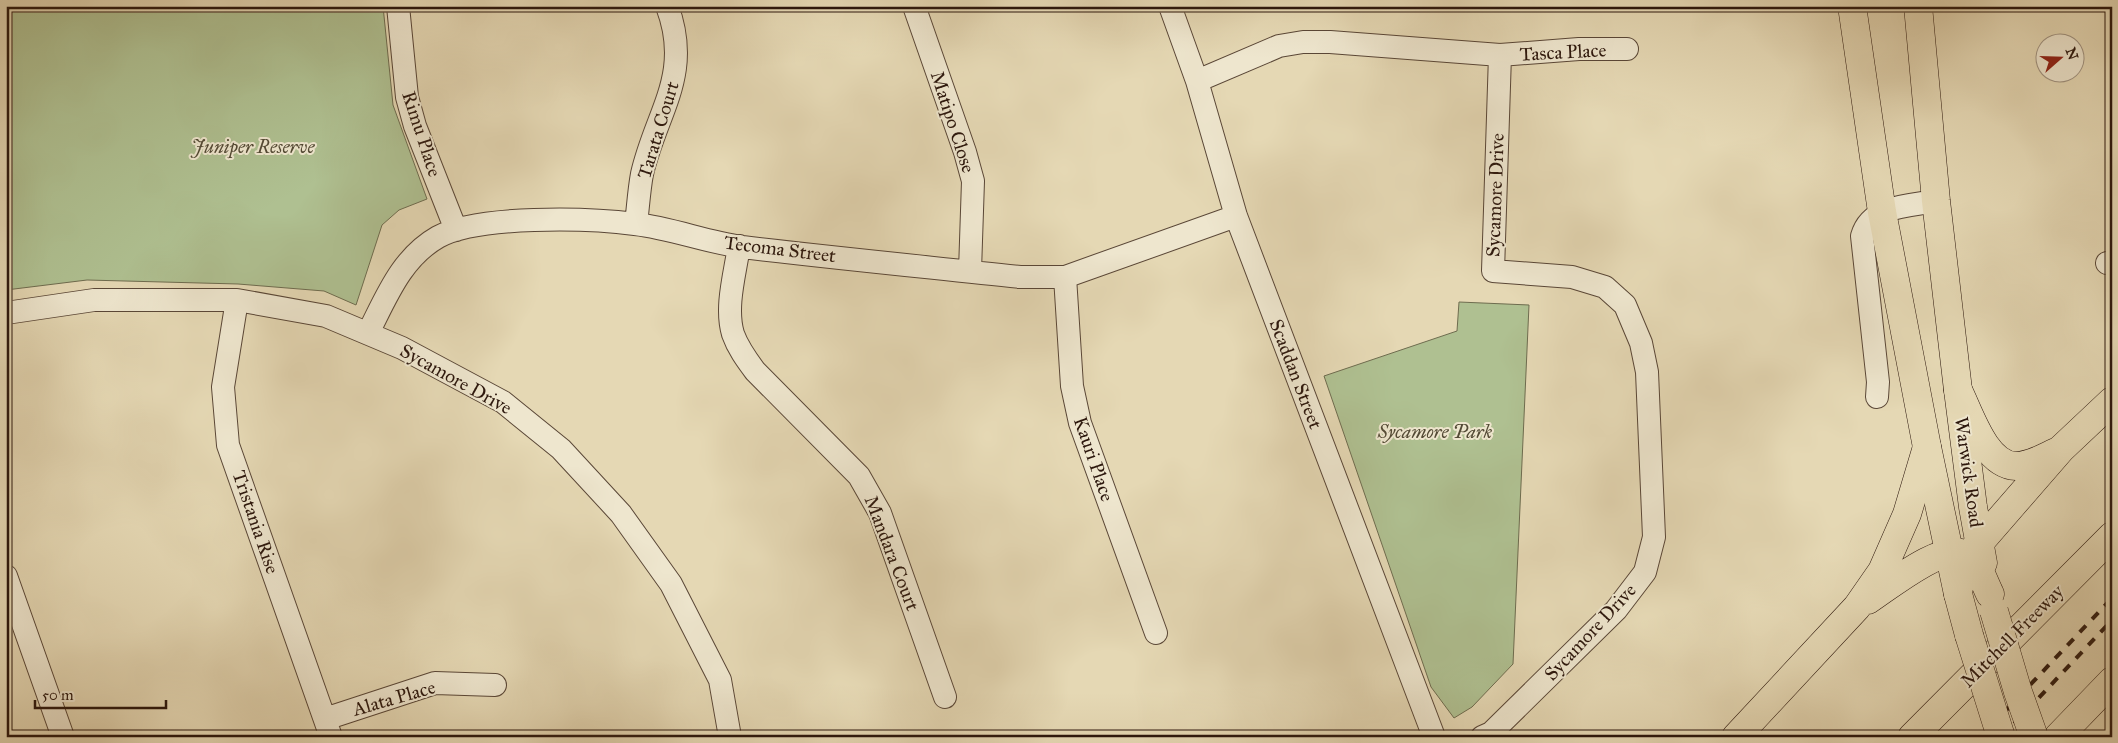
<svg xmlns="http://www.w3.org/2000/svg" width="2118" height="743" font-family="'IM FELL Great Primer',serif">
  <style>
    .green { fill: #afc091; stroke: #6e6c4f }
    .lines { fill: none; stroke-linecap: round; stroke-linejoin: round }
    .minor-casing { stroke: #5a4737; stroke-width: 24 }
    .major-casing { stroke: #2c170d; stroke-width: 29 }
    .highway-casing { stroke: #2c170d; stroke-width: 29 }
    .minor { stroke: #eee6ce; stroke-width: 22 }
    .major { stroke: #e5d8b4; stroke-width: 28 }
    .highway { stroke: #e5d8b4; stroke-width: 28 }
    .rail { stroke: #2c170d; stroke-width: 4; stroke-dasharray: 9 9; stroke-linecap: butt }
    .major-bridge-casing { stroke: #2c170d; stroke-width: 29; stroke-linecap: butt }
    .major-bridge { stroke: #e5d8b4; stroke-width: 28 }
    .labels { text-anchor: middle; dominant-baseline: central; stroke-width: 4; stroke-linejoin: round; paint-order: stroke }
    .street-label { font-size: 19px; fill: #2c170d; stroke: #eee6ce }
    .park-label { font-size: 19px; font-style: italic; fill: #534a35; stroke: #eee6ce }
  </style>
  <rect width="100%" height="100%" fill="#e5d8b4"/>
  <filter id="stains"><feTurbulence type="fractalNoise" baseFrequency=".004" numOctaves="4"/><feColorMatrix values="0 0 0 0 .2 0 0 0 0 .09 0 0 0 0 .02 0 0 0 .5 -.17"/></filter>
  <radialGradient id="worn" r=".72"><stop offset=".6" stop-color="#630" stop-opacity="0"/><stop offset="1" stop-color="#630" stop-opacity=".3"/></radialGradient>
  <path class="green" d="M6,6H383L393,105L427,199L399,210L382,225L356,305L324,291L238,284L87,280L6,290Z
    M1459,302L1529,305L1513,664L1472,707L1454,718L1431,687L1324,376L1457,331Z"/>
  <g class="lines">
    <defs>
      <path id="minor" d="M398,6L407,97L415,126L456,230
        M914,6L965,152L973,181L970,271
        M1170,6L1197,81L1236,216L1434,737
        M1500,55L1579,49H1627
        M1197,81L1279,46L1303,42H1330L1500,55L1493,271L1572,277L1605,287L1625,305L1641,343L1647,372L1654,537L1645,572L1616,610L1491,733L1482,737
        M636,224C638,208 639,190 642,174C656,112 693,75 667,6
        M739,246C735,274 725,307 733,334C738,348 746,359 755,371L859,476L880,513L945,697
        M2107,263L2112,262
        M1065,277L1072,386L1080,423L1156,633
        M237,300L223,387L228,445L331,737
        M6,313L94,300H237L326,316L402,348L503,402L561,449L621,514L671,584L720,680L730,737
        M368,333C386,298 401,258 438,237C478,215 588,218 635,224C671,228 706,242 742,247C835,258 927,267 1020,277H1065L1236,216
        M1877,397L1878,382L1862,236C1871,205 1909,206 1936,201
        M6,576L63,737
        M325,719L435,683L495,685"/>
      <path id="major" d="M1852,6L1882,212L1927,447L1958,594L1969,635
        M1918,6L1936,201L1958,390L1973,507L1983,563"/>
      <path id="highway" d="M1958,390C1970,414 1985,465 2016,466C2030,466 2043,458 2056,452
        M1958,594L1961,574L1968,556L2061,449L2112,401
        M1868,600C1888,587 1944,541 1966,555C1978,562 1984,582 1990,594
        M1736,737L1857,607L1882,571L1907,514L1927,447
        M1912,737L2112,536
        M2058,737L2112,681"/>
    </defs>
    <use href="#minor" class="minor-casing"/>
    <use href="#major" class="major-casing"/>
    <use href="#highway" class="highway-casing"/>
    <use href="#minor" class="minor"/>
    <use href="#major" class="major"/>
    <use href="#highway" class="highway"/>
    <path class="rail" d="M1981,737L2112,598
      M2002,737L2112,620"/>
    <defs>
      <path id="major-bridge" d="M1994,611L2018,692L2034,737
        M1969,635L2001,737"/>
    </defs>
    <use href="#major-bridge" class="major-bridge-casing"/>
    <use href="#major-bridge" class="major-bridge"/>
  </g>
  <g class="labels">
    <g class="street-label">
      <text transform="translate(1563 52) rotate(-3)">Tasca Place</text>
      <text transform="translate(953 122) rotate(72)">Matipo Close</text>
      <text transform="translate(658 130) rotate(-73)">Tarata Court</text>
      <text transform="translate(422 134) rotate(72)">Rimu Place</text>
      <text transform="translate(1495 195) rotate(-88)">Sycamore Drive</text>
      <text transform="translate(780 249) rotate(7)">Tecoma Street</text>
      <text transform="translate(1296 374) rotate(69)">Scaddan Street</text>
      <text transform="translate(456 379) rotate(29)">Sycamore Drive</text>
      <text transform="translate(1094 459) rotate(71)">Kauri Place</text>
      <text transform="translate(1969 472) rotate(82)">Warwick Road</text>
      <text transform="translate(256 522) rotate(71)">Tristania Rise</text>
      <text transform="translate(892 553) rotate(69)">Mandara Court</text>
      <text transform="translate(1590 632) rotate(-47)">Sycamore Drive</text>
      <text transform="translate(2012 636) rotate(-45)">Mitchell Freeway</text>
      <text transform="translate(394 698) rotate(-16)">Alata Place</text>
    </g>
    <g class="park-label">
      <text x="253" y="146">Juniper Reserve</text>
      <text x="1435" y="431">Sycamore Park</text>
    </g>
  </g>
  <rect width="2118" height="743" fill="none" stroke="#e5d8b4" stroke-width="25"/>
  <rect x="8" y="8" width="2103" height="728" fill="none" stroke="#2c170d" stroke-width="2.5"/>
  <rect x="12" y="12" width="2093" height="718" fill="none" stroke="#2c170d"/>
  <g transform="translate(2060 58) rotate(70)"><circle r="24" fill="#eee6ce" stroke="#a09381"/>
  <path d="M0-4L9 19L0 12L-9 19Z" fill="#8f2418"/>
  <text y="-8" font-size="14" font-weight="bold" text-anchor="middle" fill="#2c170d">N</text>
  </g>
  <path d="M35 700v8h131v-8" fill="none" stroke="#2c170d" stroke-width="2.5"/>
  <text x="42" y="700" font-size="15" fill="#2c170d" stroke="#eee6ce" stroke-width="4" paint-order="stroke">50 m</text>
  <rect width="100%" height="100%" filter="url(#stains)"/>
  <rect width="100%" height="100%" fill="url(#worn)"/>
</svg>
